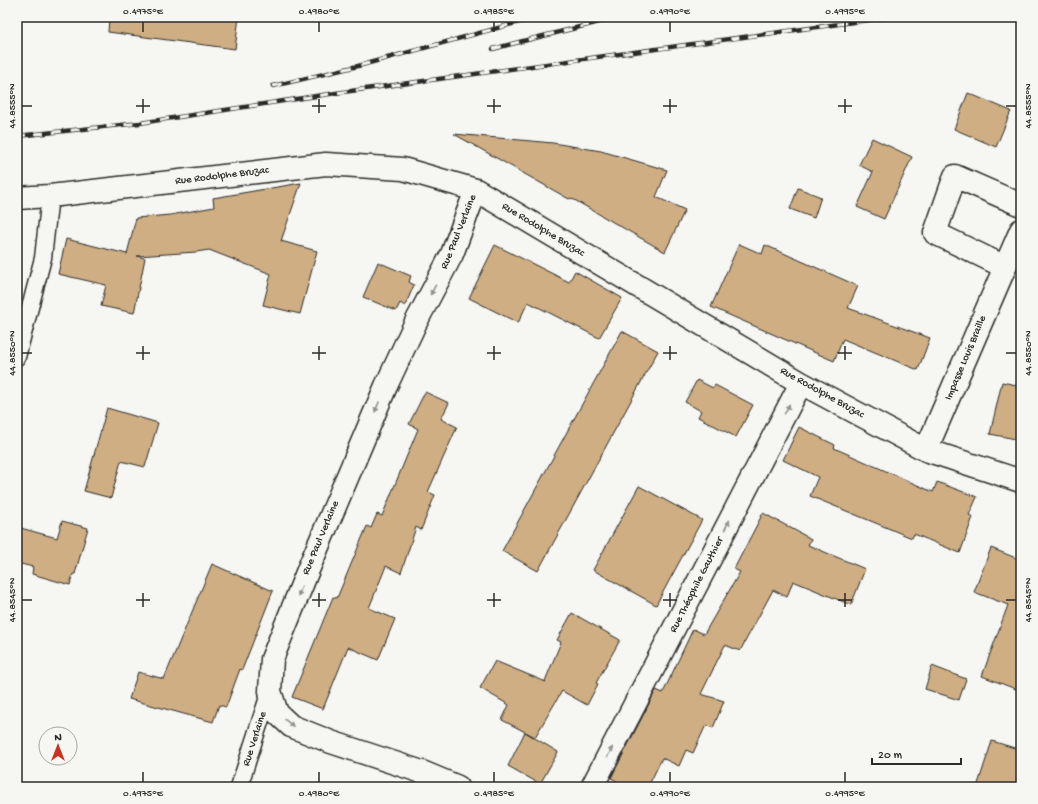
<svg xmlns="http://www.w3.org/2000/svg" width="1038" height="804" font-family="'Gochi Hand',sans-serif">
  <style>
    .building { fill: #ceae82; stroke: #2b2b2b }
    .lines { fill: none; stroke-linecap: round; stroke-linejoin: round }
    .service-casing { stroke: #2b2b2b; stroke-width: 19 }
    .minor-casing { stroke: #2b2b2b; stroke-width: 25 }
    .service { stroke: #f6f6f2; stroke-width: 16 }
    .minor { stroke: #f6f6f2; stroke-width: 22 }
    .rail-casing { stroke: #2b2b2b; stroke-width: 4.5 }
    .rail { stroke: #f6f6f2; stroke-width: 3; stroke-dasharray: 9; stroke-linecap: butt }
    .oneway { fill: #90908e }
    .ticks { fill: none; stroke: #2b2b2b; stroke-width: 1.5 }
    .labels { text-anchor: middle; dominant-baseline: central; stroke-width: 4; stroke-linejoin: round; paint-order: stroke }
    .street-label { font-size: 11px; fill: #2b2b2b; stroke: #f6f6f2 }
    .neatline { fill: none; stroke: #2b2b2b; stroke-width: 1.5 }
    .ticks-label { font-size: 10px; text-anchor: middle; fill: #2b2b2b }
  </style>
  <rect width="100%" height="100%" fill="#f6f6f2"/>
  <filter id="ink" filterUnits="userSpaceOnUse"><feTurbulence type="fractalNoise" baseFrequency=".025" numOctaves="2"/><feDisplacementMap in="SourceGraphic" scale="8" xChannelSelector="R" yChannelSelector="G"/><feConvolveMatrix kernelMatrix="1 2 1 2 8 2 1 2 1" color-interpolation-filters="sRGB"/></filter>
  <g filter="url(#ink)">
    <path class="building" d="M109,17H239L235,49L108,32Z
      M968,93L1011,111L996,147L954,129Z
      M454,134L553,143L601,151L667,170L656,197L685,210L665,252L571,198L569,199Z
      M872,138L912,157L884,219L857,207L873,172L859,165Z
      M301,183L281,241L317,251L300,314L263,305L271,274L209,250L196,252L137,256L145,258L134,313L101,306L106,285L58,274L66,239L127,254L136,218L170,215L214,207L213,198Z
      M798,188L821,197L814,218L790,209Z
      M739,244L762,254L765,245L858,286L848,308L930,338L918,370L843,339L834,361L711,307Z
      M495,245L569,282L575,271L622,298L599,338L528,302L518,323L469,298Z
      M378,262L411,276L409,282L414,285L405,306L400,303L396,311L363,297Z
      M622,331L658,351L538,571L502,551Z
      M697,380L713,388L715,385L753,405L736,437L698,417L701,411L685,402Z
      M1002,382L1021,386V440L990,434Z
      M425,392L449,403L441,419L457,427L428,492L435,495L421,530L416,527L401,573L386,566L369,608L395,619L378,660L348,647L323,709L292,697L333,597L337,598L367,526L371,528L377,514L382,516L418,429L409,424Z
      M107,408L158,423L145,467L121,461L111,498L84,491Z
      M799,427L835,445L834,448L933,492L937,482L977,497L969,515L973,517L960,553L914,534L912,538L810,496L818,477L783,460Z
      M639,486L702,520L656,605L593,570Z
      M763,513L811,539L808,545L865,569L851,605L793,581L787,597L773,590L740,651L725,645L701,694L724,701L713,728L706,725L693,753L686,750L679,766L662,758L648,787H628L611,778L656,690L663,693L693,629L704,634L740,572L734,569Z
      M62,521L88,528L75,574H73L70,585L32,574L33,567L17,563V527L57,538Z
      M991,548L1021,560V691L982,676L1008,605L974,592Z
      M212,564L273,591L242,670L240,669L226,707L219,705L213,722L129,699L138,672L164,679Z
      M572,613L620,640L596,683L598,684L587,705L562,691L535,737L502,720L509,705L480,688L495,661L546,682L545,681L561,642L557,640Z
      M932,666L966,679L959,700L925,689Z
      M525,732L558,752L540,784L508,766Z
      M992,741L1021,750V775L1017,787H977Z"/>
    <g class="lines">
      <defs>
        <path id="service" d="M17,357L43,258L50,196
          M239,787L270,691"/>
        <path id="minor" d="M17,198L50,196L326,164L403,169L476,190L801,383L926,450L1021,481
          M1005,267L935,233L955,176L1021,205
          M926,450L1021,230
          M458,787L422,772L331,742L291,726L277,713L270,691L272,659L308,570L386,386L415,324L452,254L476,190
          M592,787L801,383"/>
      </defs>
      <use href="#service" class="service-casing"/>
      <use href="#minor" class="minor-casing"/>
      <use href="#service" class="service"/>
      <use href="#minor" class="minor"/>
      <defs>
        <path id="rail" d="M493,49C535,37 576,29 617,17
          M273,86L358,66L538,17
          M17,136L140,123L336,93L890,17"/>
      </defs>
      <use href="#rail" class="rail-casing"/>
      <use href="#rail" class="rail"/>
    </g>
    <defs><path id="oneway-solid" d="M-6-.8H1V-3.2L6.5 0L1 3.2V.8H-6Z"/></defs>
    <g class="oneway">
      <use href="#oneway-solid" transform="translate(433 290) rotate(118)"/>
      <use href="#oneway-solid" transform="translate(377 407) rotate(113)"/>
      <use href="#oneway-solid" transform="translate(787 409) rotate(-63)"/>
      <use href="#oneway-solid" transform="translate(727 525) rotate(-63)"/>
      <use href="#oneway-solid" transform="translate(300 591) rotate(112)"/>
      <use href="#oneway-solid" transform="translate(289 723) rotate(39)"/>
      <use href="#oneway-solid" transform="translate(610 752) rotate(-63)"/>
    </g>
  </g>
  <path class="ticks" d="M143,22V32M319,22V32M494,22V32M670,22V32M845,22V32M143,99V113M319,99V113M494,99V113M670,99V113M845,99V113M22,106H32M136,106H150M312,106H326M487,106H501M663,106H677M838,106H852M1006,106H1016M143,346V360M319,346V360M494,346V360M670,346V360M845,346V360M22,353H32M136,353H150M312,353H326M487,353H501M663,353H677M838,353H852M1006,353H1016M143,593V607M319,593V607M494,593V607M670,593V607M845,593V607M22,600H32M136,600H150M312,600H326M487,600H501M663,600H677M838,600H852M1006,600H1016M143,772V782M319,772V782M494,772V782M670,772V782M845,772V782"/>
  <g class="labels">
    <g class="street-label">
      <text transform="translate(222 176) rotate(-7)">Rue Rodolphe Bruzac</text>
      <text transform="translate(543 230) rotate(31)">Rue Rodolphe Bruzac</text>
      <text transform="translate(459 232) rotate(-68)">Rue Paul Verlaine</text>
      <text transform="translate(966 358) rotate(-67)">Impasse Louis Braille</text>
      <text transform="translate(822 393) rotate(29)">Rue Rodolphe Bruzac</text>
      <text transform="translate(321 538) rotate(-67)">Rue Paul Verlaine</text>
      <text transform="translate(697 585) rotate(-63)">Rue Théophile Gauthier</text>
      <text transform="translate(255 739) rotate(-72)">Rue Verlaine</text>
    </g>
  </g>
  <rect width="1038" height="804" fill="none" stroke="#f6f6f2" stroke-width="44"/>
  <g transform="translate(58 746)"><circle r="19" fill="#f6f6f2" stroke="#a5a5a2"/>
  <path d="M0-3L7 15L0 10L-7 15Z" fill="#c8321e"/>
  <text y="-6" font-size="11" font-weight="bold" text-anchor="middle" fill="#2b2b2b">N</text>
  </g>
  <path d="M872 758v6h89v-6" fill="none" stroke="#2b2b2b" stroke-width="2"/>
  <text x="878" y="758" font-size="12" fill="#2b2b2b" stroke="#f6f6f2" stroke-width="3" paint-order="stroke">20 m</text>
  <rect x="22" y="22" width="994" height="760" class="neatline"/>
  <g class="ticks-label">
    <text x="143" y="14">0.4975°E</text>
    <text x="319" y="14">0.4980°E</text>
    <text x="494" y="14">0.4985°E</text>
    <text x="670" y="14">0.4990°E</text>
    <text x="845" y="14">0.4995°E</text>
    <text transform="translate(11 106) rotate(-90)" y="4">44.8555°N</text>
    <text transform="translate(1027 106) rotate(-90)" y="4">44.8555°N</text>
    <text transform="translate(11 353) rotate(-90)" y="4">44.8550°N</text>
    <text transform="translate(1027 353) rotate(-90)" y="4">44.8550°N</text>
    <text transform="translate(11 600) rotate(-90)" y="4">44.8545°N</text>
    <text transform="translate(1027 600) rotate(-90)" y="4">44.8545°N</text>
    <text x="143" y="796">0.4975°E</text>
    <text x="319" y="796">0.4980°E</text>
    <text x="494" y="796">0.4985°E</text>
    <text x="670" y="796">0.4990°E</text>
    <text x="845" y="796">0.4995°E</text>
  </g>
</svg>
